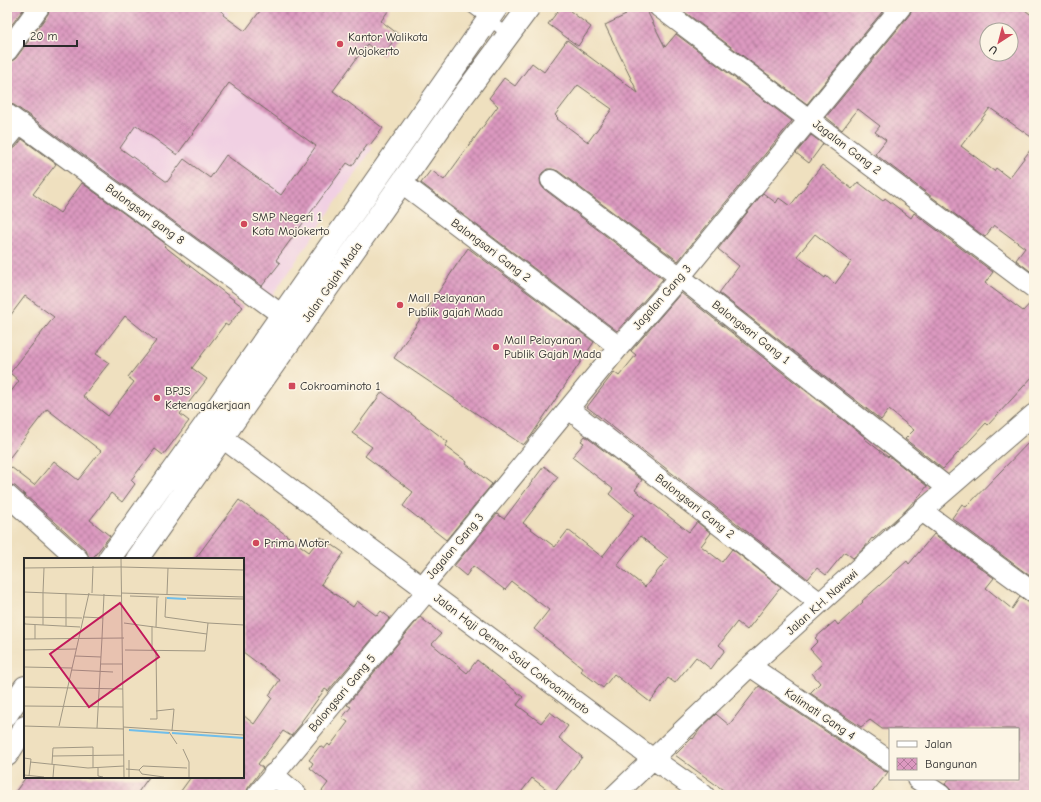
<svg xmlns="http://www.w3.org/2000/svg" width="1041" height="802" font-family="'Comic Neue',sans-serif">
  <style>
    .built { fill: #f1d0e3 }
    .building { fill: url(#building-cross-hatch); fill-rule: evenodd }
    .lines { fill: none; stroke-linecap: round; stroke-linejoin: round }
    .service-casing { stroke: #706a5f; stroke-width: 12 }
    .minor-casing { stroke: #706a5f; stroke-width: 22 }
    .secondary-casing { stroke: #706a5f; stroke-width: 24 }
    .service { stroke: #fff; stroke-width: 10 }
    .minor { stroke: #fff; stroke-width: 20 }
    .secondary { stroke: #fff; stroke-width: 22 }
    .poi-dot { fill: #d1495b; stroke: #fcf5e5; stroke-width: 1.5 }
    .labels { text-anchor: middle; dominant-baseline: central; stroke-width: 3; stroke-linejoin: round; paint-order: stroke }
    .poi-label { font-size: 12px; fill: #2b2b2b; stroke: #fcf5e5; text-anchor: start }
    .street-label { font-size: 12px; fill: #2b2b2b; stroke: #fcf5e5 }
    .inset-river { fill: none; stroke: #70beea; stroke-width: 2 }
    .inset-road { fill: none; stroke: #a19884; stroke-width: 1 }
    .view { fill: #c2185b; fill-opacity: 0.15; stroke: #c2185b; stroke-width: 2 }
    .inset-edge { fill: none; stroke: #2b2b2b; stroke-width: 2 }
  </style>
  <defs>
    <pattern id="building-cross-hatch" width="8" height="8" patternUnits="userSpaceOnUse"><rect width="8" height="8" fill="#dc99c0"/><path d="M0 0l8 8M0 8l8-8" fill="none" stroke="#b37d9c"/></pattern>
  </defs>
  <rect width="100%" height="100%" fill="#fcf5e5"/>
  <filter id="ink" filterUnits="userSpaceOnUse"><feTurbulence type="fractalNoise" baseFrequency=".025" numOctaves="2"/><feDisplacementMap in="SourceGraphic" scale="8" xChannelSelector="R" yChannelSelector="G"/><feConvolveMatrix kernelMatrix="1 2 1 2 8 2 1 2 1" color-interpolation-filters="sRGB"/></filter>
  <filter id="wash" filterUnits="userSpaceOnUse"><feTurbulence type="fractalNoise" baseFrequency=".012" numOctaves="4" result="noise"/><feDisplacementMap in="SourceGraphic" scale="16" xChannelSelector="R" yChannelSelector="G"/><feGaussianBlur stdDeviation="0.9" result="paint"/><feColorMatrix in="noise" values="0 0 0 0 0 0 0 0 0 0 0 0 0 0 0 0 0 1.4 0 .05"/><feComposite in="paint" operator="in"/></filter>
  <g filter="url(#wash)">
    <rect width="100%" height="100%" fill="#efe0bf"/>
    <path class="built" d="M114,7H220L229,13L214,32L373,148L270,299L29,124Z"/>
    <g id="blocks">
      <path class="building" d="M7,7H25L7,31Z
        M50,7H215L224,13L223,15L245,31L263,7H315L323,13L327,7H391L381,21L398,34L383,56L367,44L333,91L383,128L370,145L368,144L352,166L347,163L276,260L280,263L262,286L27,114L14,105L7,103V62L12,61L16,58L48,14ZM229,83L316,146L281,195L226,155L210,178L184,159L167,182L120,148L136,125L177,155Z
        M561,7H565L591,27L578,46L548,24Z
        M615,7H645L665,47L676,34L792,121L678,261L558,171L552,169H547L542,173L540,179L541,185L544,189L663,279L617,331L421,183L431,170L444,180L498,106L489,98L504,78L515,86L532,63L544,72L567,40L638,93L605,25L626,15ZM578,85L612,109L588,142L557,119L558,118L555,115Z
        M678,7H886L807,104Z
        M912,7H1021L1034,17V139L990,108L961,146L994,171L996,168L1009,178L1034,145V274L1016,260L1025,248L994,225L985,237L875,154L886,140L875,132L880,126L858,109L842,130L826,117L910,14ZM987,30H1011V54H987Z
        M811,135L823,144L809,163L796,153Z
        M22,139L56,164L33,194L60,213L82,183L166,244L164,246L243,307L228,326L225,324L192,368L207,379L180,414L189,421L163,455L155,449L131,480L135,484L122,502L111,493L90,520L110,536L92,559L89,558L86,550L15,486L7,484V464L34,485L54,461L78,480L101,451L47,409L7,461V397L19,381L10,373L54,317L25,296L7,320V150H11L16,147ZM125,316L156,341L128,377L134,382L108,416L83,396L109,363L96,354Z
        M822,165L852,189L858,182L883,201L885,198L911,218L914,213L993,272L985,283L1023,311L1034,299V375L988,425L986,423L943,469L905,439L914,430L889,410L881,420L719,293L739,266L718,249L763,193L776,203L779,198L790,206ZM815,234L851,262L835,284L826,276L825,278L797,256Z
        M468,248L594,342L531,436L523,445L394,358Z
        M681,293L866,438L865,439L888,457L889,456L927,486L915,502H913L907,509L887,527H886L873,539L872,538L865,547L853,558L845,552L826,575L817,568L808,579L587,407L614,372L619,376L636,355L631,351Z
        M382,392L448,442L445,446L467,462L466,464L492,484L446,540L403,506L413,492L365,456L372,447L352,433Z
        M585,436L642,480L635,490L689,532L697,522L711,533L701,546L722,562L732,549L781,587L747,630L737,622L719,645L725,650L711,669L696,657L675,683L668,678L650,702L614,674L603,688L581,671L583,668L534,629L549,610L512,582L505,590L473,566L466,576L454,566L497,514L504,519L544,466L558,477L523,523L555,547L568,530L602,557L634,515L609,494L613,489L572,457L584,443L581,441ZM640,536L668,558L645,587L617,565Z
        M1034,437V579L952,518L962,504L966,507Z
        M239,500L309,552L321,537L344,553L321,584L353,607L357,601L377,616L381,611L390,618L328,691L325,689L301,722L302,723L291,736L283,731L258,764L263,768L248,788L246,795H178L191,777H243V715L254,724L272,698L269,695L280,680L243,652V559H195Z
        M934,534L994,578L986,588L1012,609L1020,597L1028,602L1034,604V795H952L951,790L945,784L949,779H1018V729H882L870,720L861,727L810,693L820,683L812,673L823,663L810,649L818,641L815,638L835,621L838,625L863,602L862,601L907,561L909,564Z
        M420,617L441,634L432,644L467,673L477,660L523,697L517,705L541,723L550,712L568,726L559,738L582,757L553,794L532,778L519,795H319L328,783L310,768L313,763L309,760L320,746L324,749L328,744L330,746L348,722L342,718L351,707L347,705Z
        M759,686L884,771L888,772L870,795H730L675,755L692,738L693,739L700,729L716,714L729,725Z
        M26,777H149L136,795H13Z"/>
    </g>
  </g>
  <g filter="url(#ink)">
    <use href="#blocks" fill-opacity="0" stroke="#706a5f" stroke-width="1"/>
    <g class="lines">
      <defs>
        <path id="service" d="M471,7L509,35"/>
        <path id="minor" d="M659,7L1034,288
          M7,51L39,7
          M7,114L282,315
          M7,139L20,123
          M551,180L680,277L948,488
          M402,183L619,347
          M569,409L820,603
          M209,428L653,759L704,795
          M7,495L78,559
          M922,511L1034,593
          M422,587L619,347L680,277L901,7
          M750,666L890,761
          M273,774L297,795
          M917,779L941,795
          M257,795L427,591
          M615,795L750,666L922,511L1034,414"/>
        <path id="secondary" d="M109,559L205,425L497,7
          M137,559L454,108L529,7
          M7,714L25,687
          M7,755L25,727"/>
      </defs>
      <use href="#service" class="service-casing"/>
      <use href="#minor" class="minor-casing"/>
      <use href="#secondary" class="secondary-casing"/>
      <use href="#service" class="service"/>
      <use href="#minor" class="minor"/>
      <use href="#secondary" class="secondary"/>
    </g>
  </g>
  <g class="poi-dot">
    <circle cx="340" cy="44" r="4"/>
    <circle cx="244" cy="224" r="4"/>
    <circle cx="400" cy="305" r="4"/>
    <circle cx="496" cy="347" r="4"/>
    <rect x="288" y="382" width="8" height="8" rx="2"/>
    <circle cx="157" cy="398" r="4"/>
    <circle cx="256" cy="543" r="4"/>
  </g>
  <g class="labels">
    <g class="poi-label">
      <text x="348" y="37">Kantor Walikota<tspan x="348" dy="14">Mojokerto</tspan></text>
      <text x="252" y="217">SMP Negeri 1<tspan x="252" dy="14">Kota Mojokerto</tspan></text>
      <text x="408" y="298">Mall Pelayanan<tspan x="408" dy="14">Publik gajah Mada</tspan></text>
      <text x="504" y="340">Mall Pelayanan<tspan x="504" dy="14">Publik Gajah Mada</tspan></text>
      <text x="300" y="386">Cokroaminoto 1</text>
      <text x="165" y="391">BPJS<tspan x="165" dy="14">Ketenagakerjaan</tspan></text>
      <text x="264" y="543">Prima Motor</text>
    </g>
    <g class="street-label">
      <text transform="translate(847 147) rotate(37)">Jagalan Gang 2</text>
      <text transform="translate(145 214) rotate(36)">Balongsari gang 8</text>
      <text transform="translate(491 250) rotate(37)">Balongsari Gang 2</text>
      <text transform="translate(332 282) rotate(-55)">Jalan Gajah Mada</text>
      <text transform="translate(662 297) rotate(-49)">Jagalan Gang 3</text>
      <text transform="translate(751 332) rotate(38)">Balongsari Gang 1</text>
      <text transform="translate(695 506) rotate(38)">Balongsari Gang 2</text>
      <text transform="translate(455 546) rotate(-50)">Jagalan Gang 3</text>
      <text transform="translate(822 602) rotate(-42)">Jalan K.H. Nawawi</text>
      <text transform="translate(512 654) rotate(37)">Jalan Haji Oemar Said Cokroaminoto</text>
      <text transform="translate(342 693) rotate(-50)">Balongsari Gang 5</text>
      <text transform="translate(820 714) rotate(34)">Kalimati Gang 4</text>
    </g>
  </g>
  <g transform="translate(24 558)">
    <rect width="220" height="220" fill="#efe0bf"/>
    <path class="inset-river" d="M143,40L162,41M105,172L145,175M148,175L220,180"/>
    <path class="inset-road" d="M97,1L100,219M0,10L97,9L220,12M0,34L97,38M19,35L20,10M68,35L69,8M97,35L220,39M143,36L144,10M106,38L135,39M142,39L141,59L184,65L220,67M163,40L220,41M0,59L58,60M59,59L79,60M0,62L1,66L56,69M100,65L183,76M19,67V35M42,68V35M132,69L133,39M78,80L80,36M0,81L100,80M11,81V67M0,92L52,91M101,92L181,93L184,65M128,92V68M51,98L77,99M77,106H99M0,109L48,110M48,112L89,114M0,129L99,131M0,148L99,149M132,153L150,151L148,173M126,161H133L132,92M0,168L100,171M35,168L65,35M99,169L220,177M73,170L78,80M145,174L153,186M159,191L165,204V219M29,198L100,197M0,200L7,201L5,218M105,202V219M6,204L64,210L100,208M28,206L29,190L69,189V210M74,210V218L79,219M102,211L115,212L119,208L163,210M115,212L118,216L140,219M0,217L20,219M29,219L30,207"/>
    <path class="view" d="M96,45L135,99L65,149L26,96Z"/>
    <rect width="220" height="220" class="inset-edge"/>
  </g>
  <rect width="1041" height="802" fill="none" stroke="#fcf5e5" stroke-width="24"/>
  <rect x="889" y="728" width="130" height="52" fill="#fcf5e5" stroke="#a8a49b"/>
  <rect x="897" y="741" width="20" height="6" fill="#ffffff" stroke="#a8a49b"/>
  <text x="925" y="748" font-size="12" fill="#2b2b2b">Jalan</text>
  <rect x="897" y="758" width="20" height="12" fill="url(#building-cross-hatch)" stroke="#a8a49b"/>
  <text x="925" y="768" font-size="12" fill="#2b2b2b">Bangunan</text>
  <g transform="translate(999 42) rotate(216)"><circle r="19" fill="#fcf5e5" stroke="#a8a49b"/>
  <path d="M0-3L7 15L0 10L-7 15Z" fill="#d1495b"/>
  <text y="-6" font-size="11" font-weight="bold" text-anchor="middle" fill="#2b2b2b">U</text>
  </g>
  <path d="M24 40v6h53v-6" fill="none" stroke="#2b2b2b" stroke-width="2"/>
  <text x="30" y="40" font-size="12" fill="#2b2b2b" stroke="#fcf5e5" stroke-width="3" paint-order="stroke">20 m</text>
</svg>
